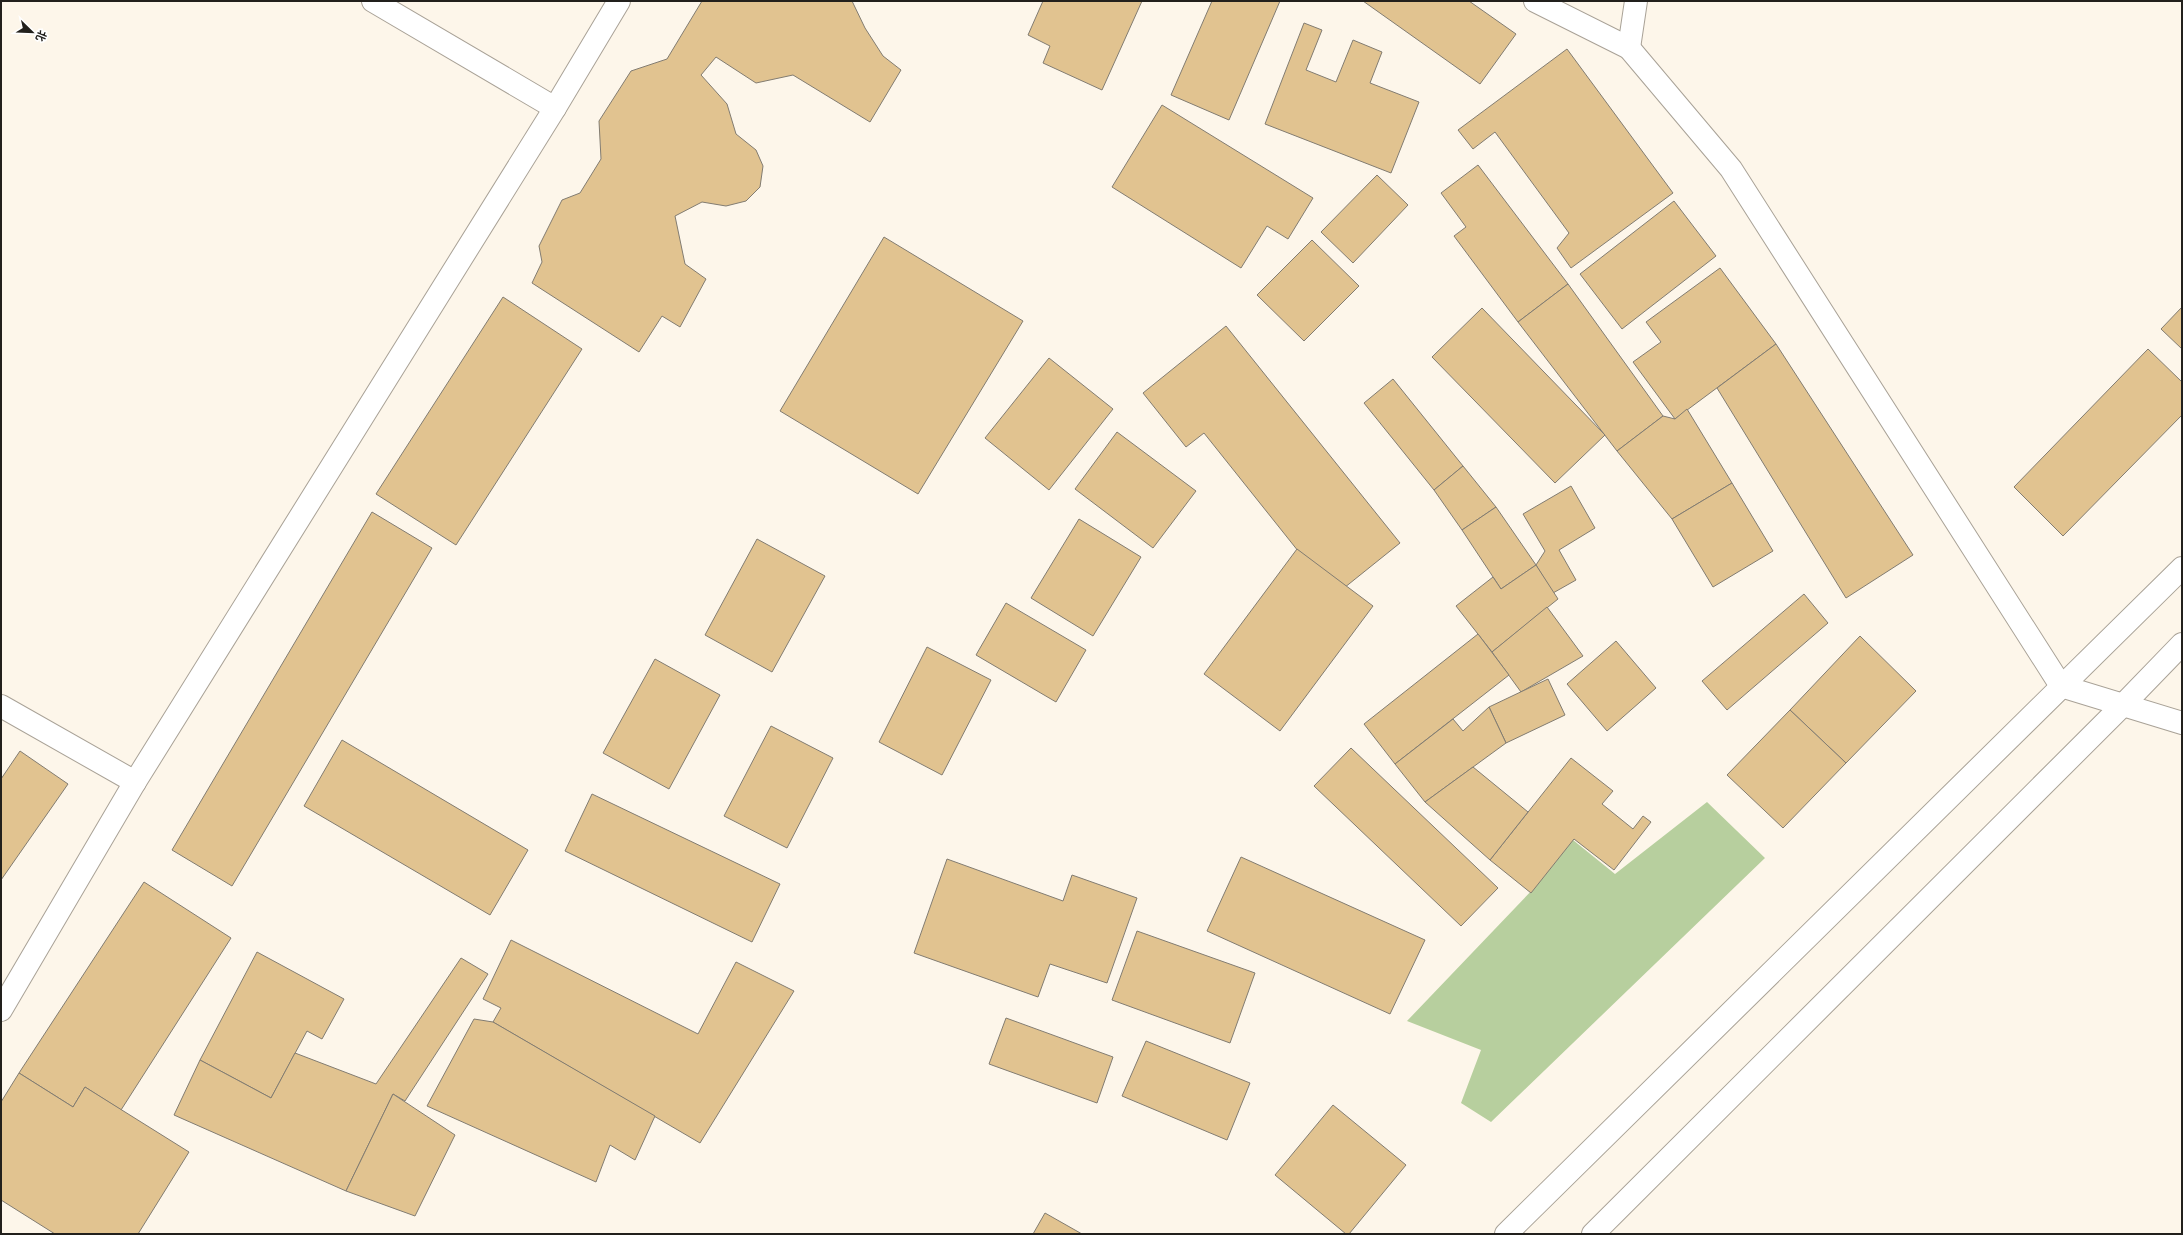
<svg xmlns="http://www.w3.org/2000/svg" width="2183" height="1235" font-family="Poppins,'Noto Sans SC',sans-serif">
	<rect width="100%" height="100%" fill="#fdf6ea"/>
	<path fill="#b7cf9e" d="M1707 802 1765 858 1491 1122 1461 1103 1481 1050 1407 1021 1534 888 1573 840 1615 874Z"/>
	<g fill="#e1c390" stroke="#827c71">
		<path d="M702 1H852L865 28 883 56 901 70 870 122 793 75 756 83 716 57 701 75 727 104 736 134 756 150 763 166 760 187 746 201 726 206 702 202 675 216 685 264 706 279 680 327 662 316 639 352 532 283 542 262 539 246 562 200 580 193 601 159 599 121 631 71 667 59Z"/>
		<path d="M1043 1H1142L1102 90 1043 63 1050 46 1028 35Z"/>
		<path d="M1212 1H1280L1229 120 1171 95Z"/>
		<path d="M1363 1H1469L1516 34 1480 84Z"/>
		<path d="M1304 23 1322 30 1306 70 1336 82 1353 40 1382 52 1370 83 1419 102 1391 173 1265 124Z"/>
		<path d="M1567 49 1673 193 1571 268 1557 248 1569 233 1495 132 1473 149 1458 130Z"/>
		<path d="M1162 105 1313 198 1288 239 1267 226 1241 268 1112 187Z"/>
		<path d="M1478 165 1568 284 1518 322 1454 236 1466 227 1441 193Z"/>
		<path d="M1377 175 1408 205 1353 263 1321 232Z"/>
		<path d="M1674 201 1716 256 1622 329 1580 274Z"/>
		<path d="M884 237 1023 321 918 494 780 411Z"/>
		<path d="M1312 240 1359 286 1304 341 1257 295Z"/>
		<path d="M1720 268 1776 344 1675 419 1633 362 1661 342 1646 322Z"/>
		<path d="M1568 284 1663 416 1617 451 1518 322Z"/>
		<path d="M503 297 582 349 456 545 376 494Z"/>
		<path d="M2182 307V349L2161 329Z"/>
		<path d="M1482 308 1605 435 1555 483 1432 357Z"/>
		<path d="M1226 326 1400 543 1334 596 1204 433 1186 447 1143 393Z"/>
		<path d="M1776 344 1913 555 1846 598 1717 388Z"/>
		<path d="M2148 349 2182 382V415L2063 536 2014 487Z"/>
		<path d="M1049 358 1113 409 1049 490 985 438Z"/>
		<path d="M1393 379 1463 466 1434 490 1364 403Z"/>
		<path d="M1687 409 1732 483 1672 519 1617 451 1663 416 1675 419Z"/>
		<path d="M1117 432 1196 491 1153 548 1075 489Z"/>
		<path d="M1463 466 1496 507 1462 530 1434 490Z"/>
		<path d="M1732 483 1773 551 1713 587 1672 519Z"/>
		<path d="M1571 486 1595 528 1559 550 1576 580 1553 593 1536 565 1545 551 1523 514Z"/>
		<path d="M1496 507 1536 565 1501 589 1462 530Z"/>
		<path d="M372 512 432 548 232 886 172 850Z"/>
		<path d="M1079 519 1141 557 1093 636 1031 598Z"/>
		<path d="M757 539 825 576 772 672 705 635Z"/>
		<path d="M1297 549 1373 606 1280 731 1204 674Z"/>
		<path d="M1536 565 1558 599 1492 652 1456 606 1493 577 1501 589Z"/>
		<path d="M1804 594 1828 623 1727 710 1702 681Z"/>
		<path d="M1006 603 1086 650 1056 702 976 655Z"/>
		<path d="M1547 607 1583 656 1521 692 1492 652Z"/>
		<path d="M1478 634 1509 675 1395 764 1364 724Z"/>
		<path d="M1860 636 1916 691 1846 763 1790 710Z"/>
		<path d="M1616 641 1656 688 1607 731 1567 684Z"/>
		<path d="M927 647 991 680 942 775 879 742Z"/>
		<path d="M655 659 720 695 669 789 603 753Z"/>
		<path d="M1548 679 1565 715 1506 743 1489 707Z"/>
		<path d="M1489 707 1506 743 1425 802 1395 764 1453 719 1463 731Z"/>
		<path d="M1790 710 1846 763 1783 828 1727 775Z"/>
		<path d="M771 726 833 758 787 848 724 816Z"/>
		<path d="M342 740 528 850 490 915 304 806Z"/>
		<path d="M1351 748 1498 888 1461 926 1314 786Z"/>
		<path d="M20 751 68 784 1 880V779Z"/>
		<path d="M1571 758 1613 791 1602 804 1633 829 1643 816 1651 822 1614 870 1574 839 1531 893 1490 860Z"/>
		<path d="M1473 767 1528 812 1490 860 1425 802Z"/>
		<path d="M592 794 780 884 752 942 565 851Z"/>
		<path d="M1241 857 1425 940 1390 1014 1207 931Z"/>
		<path d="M947 859 1063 901 1072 875 1137 898 1107 983 1050 964 1038 997 914 953Z"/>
		<path d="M144 882 231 938 121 1110 85 1087 73 1107 19 1073Z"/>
		<path d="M1137 931 1255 973 1230 1043 1112 1000Z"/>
		<path d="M511 940 698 1034 736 962 794 991 700 1143 493 1022 501 1008 483 999Z"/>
		<path d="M257 952 344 999 322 1039 307 1031 271 1098 200 1060Z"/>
		<path d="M461 958 488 974 405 1101 393 1094 346 1191 174 1115 200 1060 271 1098 295 1053 376 1084Z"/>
		<path d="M1006 1018 1113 1057 1097 1103 989 1064Z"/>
		<path d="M474 1019 493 1022 655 1116 635 1160 610 1145 596 1182 427 1106Z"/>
		<path d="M1146 1041 1250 1083 1227 1140 1122 1096Z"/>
		<path d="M19 1073 73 1107 85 1087 189 1152 138 1234H55L1 1200V1102Z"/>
		<path d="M393 1094 455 1135 415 1216 346 1191Z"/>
		<path d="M1333 1105 1406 1165 1349 1234H1346L1275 1175Z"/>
		<path d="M1045 1213 1082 1234H1033Z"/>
	</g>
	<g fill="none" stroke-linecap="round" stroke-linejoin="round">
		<defs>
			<g id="minor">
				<path d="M373 1 555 108"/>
				<path d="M1535 1 1629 48 1731 169 2061 686 2182 723"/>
				<path d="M1629 48 1636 1"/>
				<path d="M1 706 135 782"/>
				<path d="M1 1010 135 782 555 108 619 1"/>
			</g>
			<g id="major">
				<path d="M1506 1234 2182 568"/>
				<path d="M1593 1234 2123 705 2182 644"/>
			</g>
		</defs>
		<use href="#minor" stroke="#a9a297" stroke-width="24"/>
		<use href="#major" stroke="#a9a297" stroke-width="24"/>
		<use href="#minor" stroke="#fff" stroke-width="22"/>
		<use href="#major" stroke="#fff" stroke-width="22"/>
	</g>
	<rect width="2183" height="1235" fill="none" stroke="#22201c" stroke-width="4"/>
	<g transform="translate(32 32) rotate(113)" stroke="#ffffff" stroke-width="3" paint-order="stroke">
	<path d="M0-3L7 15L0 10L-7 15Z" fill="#22201c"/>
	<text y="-6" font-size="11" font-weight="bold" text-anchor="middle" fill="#22201c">北</text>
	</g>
</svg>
